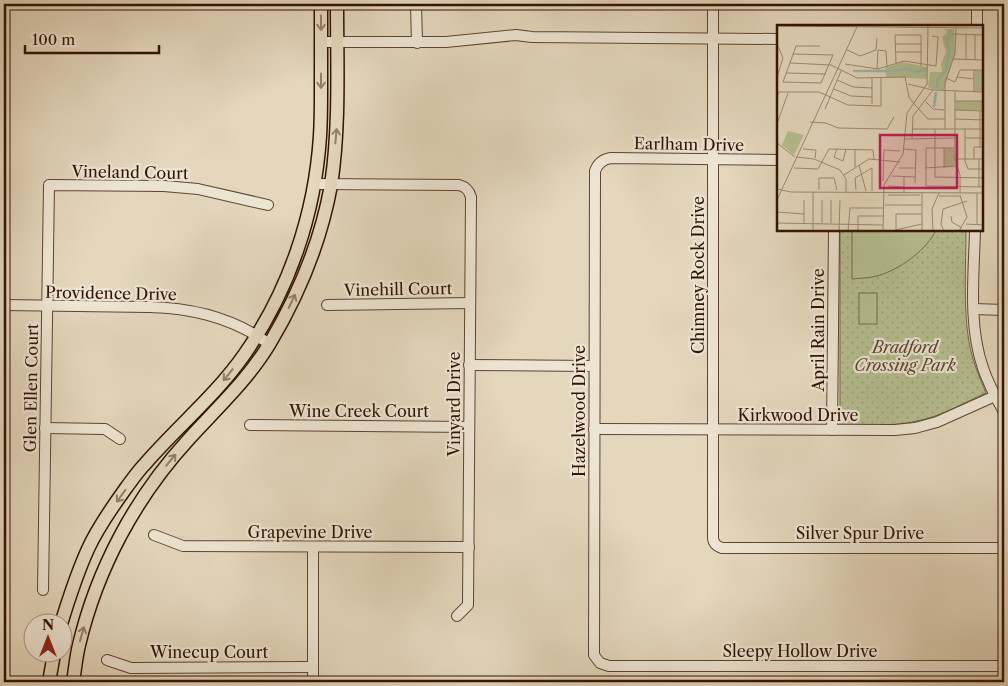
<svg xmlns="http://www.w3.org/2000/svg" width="1008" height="686" font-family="'Libre Caslon Text',serif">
	<defs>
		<pattern id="grass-dots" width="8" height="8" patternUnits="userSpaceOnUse" patternTransform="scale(1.25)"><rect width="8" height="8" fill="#b5be90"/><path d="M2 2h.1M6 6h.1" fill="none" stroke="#9ca27b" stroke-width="1.8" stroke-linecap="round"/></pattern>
	</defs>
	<rect width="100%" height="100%" fill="#e4d7bc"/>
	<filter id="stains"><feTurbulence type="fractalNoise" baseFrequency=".004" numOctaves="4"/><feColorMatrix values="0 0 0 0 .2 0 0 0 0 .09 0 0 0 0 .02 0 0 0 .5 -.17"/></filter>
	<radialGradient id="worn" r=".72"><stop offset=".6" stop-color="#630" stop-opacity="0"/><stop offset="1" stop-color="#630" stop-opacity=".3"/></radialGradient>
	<path fill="url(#grass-dots)" stroke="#74684a" d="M840 230H966C966 265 963 308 969 342 972 360 979 376 986 393 965 402 944 415 921 420 895 427 867 425 840 425Z"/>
	<g fill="#b5be90" stroke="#74684a">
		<path d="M852 230H936C927 249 903 267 883 274 874 278 862 278 852 279Z"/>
		<rect x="859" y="293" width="18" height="31"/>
	</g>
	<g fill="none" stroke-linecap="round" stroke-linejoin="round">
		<defs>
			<g id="minor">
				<path d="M416 4 417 43"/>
				<path d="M713 4V537C713 543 716 546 722 548H1004"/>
				<path d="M977 26V4"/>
				<path d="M321 42H446L516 35 532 37 778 39"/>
				<path d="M778 160 611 158C603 159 598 163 595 171L594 655 600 663 609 666H1004"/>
				<path d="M315 184 459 185C466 187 469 190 471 197L468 605 457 616"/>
				<path d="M975 230C974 274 968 325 983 368 988 383 996 398 1004 412"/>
				<path d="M4 305 149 307C193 308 234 318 269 344"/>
				<path d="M327 305 470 303"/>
				<path d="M974 309 1004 310"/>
				<path d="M469 365 594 366"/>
				<path d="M250 425 469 427"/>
				<path d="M45 428 105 429 120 439"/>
				<path d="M594 429 895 430 915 428 937 422 995 396"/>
				<path d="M832 430 834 230"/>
				<path d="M154 535 183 546 469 547"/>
				<path d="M43 590 49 185 164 186 198 189 268 205"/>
				<path d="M107 660 131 668 313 667"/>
				<path d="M313 682V547"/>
			</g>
			<g id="major">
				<path d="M61 624C69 598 77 573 88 549 97 529 113 506 126 488 132 480 138 471 145 464 177 427 216 395 244 355 289 291 315 214 320 136 321 121 321 106 321 91 321 62 321 33 321 4"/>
				<path d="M49 682 54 654"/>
				<path d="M73 682C75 670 76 657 79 645 97 569 135 498 188 440 216 409 248 380 270 343 299 294 321 241 331 185 340 127 337 62 337 4"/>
			</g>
		</defs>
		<use href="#minor" stroke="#5e4432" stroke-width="12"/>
		<use href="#major" stroke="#321304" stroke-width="15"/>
		<use href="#minor" stroke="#ede5d3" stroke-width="10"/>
		<use href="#major" stroke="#e4d7bc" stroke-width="12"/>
	</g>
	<defs><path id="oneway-shaft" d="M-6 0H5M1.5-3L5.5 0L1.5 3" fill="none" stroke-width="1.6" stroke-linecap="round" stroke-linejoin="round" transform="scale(1.25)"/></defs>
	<g stroke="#947f69">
		<use href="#oneway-shaft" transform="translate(321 23) rotate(90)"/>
		<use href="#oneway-shaft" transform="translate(321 81) rotate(90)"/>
		<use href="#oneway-shaft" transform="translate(336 136) rotate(-85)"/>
		<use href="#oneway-shaft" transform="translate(292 301) rotate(-65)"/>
		<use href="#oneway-shaft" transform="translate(228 375) rotate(129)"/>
		<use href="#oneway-shaft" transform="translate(171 460) rotate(-50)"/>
		<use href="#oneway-shaft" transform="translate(121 496) rotate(126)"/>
		<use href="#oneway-shaft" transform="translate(82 634) rotate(-74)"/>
	</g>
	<g text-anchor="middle" stroke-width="4.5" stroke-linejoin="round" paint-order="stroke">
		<g font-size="16" fill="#321304" stroke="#ede5d3">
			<text transform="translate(689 144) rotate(1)" y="6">Earlham Drive</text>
			<text transform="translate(130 172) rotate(1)" y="6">Vineland Court</text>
			<text transform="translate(698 275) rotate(-90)" y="6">Chimney Rock Drive</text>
			<text transform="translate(398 289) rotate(-1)" y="6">Vinehill Court</text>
			<text transform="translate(111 293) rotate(1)" y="6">Providence Drive</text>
			<text transform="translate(818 330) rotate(-90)" y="6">April Rain Drive</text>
			<text transform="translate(31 388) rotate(-89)" y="6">Glen Ellen Court</text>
			<text transform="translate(454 404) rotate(-90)" y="6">Vinyard Drive</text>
			<text x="359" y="417">Wine Creek Court</text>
			<text transform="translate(579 411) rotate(-90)" y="6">Hazelwood Drive</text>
			<text x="798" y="421">Kirkwood Drive</text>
			<text x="310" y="538">Grapevine Drive</text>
			<text x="860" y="539">Silver Spur Drive</text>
			<text x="800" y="657">Sleepy Hollow Drive</text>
			<text x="209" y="658">Winecup Court</text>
		</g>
		<g font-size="16" font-style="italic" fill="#59462e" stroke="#ede5d3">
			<text x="905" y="353">Bradford<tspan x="905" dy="18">Crossing Park</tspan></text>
		</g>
	</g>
	<g transform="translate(777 25)">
		<rect width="206" height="206" fill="#e4d7bc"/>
		<path d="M167 4H177L178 28 167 65 156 64 151 62 153 47H165L164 39 169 27 165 12 170 7ZM125 37 150 42V54L109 52 108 43ZM198 45H206V67L198 66ZM179 76H206V85H179ZM11 106 27 110 17 130 5 120ZM167 123 177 124 179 141 167 143Z" fill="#b5be90"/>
		<path fill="none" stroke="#96baac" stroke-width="2.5" d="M76 46H115M116 46 130 44 139 47 149 44M160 63 161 54 169 46 172 25 169 14 173 11V5M157 82 159 67"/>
		<path fill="none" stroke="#9d8972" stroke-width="1" d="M0 1 207 3M176 9 207 10M0 19 6 33 0 52M118 19H145M70 25 83 31 99 25 100 13M118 27H145M16 29 56 30 44 58 6 57 18 24 19 21H43M176 34 207 35M189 35V9M198 35V10M13 38 54 40 80 53 128 52 132 72 138 80 151 94H168M119 38 118 10H144V41M68 39 101 44 127 36 159 41 161 12 155 11M100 44 101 25 109 26 110 42M9 48 49 49M180 52 197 54M169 53 178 57 183 45H207M60 55 76 62 95 63M131 59 156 65 207 67M57 64 74 71 95 72M178 67V134L183 150V168M197 67V45M0 72 2 67H42L71 80 104 81V53M178 76H207M149 77 156 84 168 85M95 79V53M48 84 64 46M178 85 207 86M178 94 207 95M33 97 49 98 61 103 110 104 117 92M0 99 11 68M135 104H207M158 104V152L207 153M168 104V57L178 29 179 3M188 104V136L191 144H207M188 113H207M127 114 178 113M135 114 136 91 156 65M0 118 18 132M203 122V86M178 123H149V161L207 162M26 124 39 125 38 133M60 124 57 132 66 136 69 124M127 124 139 125 138 158M19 132 37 134 63 145 69 154V167M178 134H207M197 134V122H207M82 140 89 166M78 142V124M17 143 41 144 52 124 96 125 97 134M122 143H139M148 143 179 141M167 143V123M67 150 92 134 123 137M115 151 139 152M106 156 107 125 123 126M111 161 127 162M202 162V134M0 164 14 167 207 168M42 165V153H57L60 165M79 165 78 153 95 143V166M127 168V152M111 170H143M162 171H183M0 175 80 2M108 180H145M0 187 27 189M174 191 175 197 185 203M0 198 106 200M27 198V175M45 198V175M54 198V175M189 199 207 200M200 200V168M119 204V189H145M36 206V167M62 206 63 175M71 206 73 183H106M81 206V191H107M106 206 107 160 126 129 130 88 150 59 151 1M114 206 145 199M145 206V168M156 206 155 184 162 168M167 206 164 199 166 184 190 176M182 206 190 192 183 170"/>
		<path fill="#c2185b" fill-opacity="0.15" stroke="#c2185b" stroke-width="2.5" d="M103 110H180V163H103Z"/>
		<rect width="206" height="206" fill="none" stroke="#321304" stroke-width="2.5"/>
	</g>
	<rect width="1008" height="686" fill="none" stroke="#e4d7bc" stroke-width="20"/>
	<rect x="5" y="5" width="998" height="676" fill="none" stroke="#321304" stroke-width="2.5"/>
	<rect x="10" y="10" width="988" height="666" fill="none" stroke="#321304"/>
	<g transform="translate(48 638)"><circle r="24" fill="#ede5d3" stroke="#a29180"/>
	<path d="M0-4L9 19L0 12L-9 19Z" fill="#8f2418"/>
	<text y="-8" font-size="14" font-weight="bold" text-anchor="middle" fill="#321304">N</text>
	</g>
	<path d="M25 45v8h134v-8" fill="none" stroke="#321304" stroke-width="2.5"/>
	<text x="32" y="45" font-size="15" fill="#321304" stroke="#ede5d3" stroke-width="4" paint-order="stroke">100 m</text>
	<rect width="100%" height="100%" filter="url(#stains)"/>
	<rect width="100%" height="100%" fill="url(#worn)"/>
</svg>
